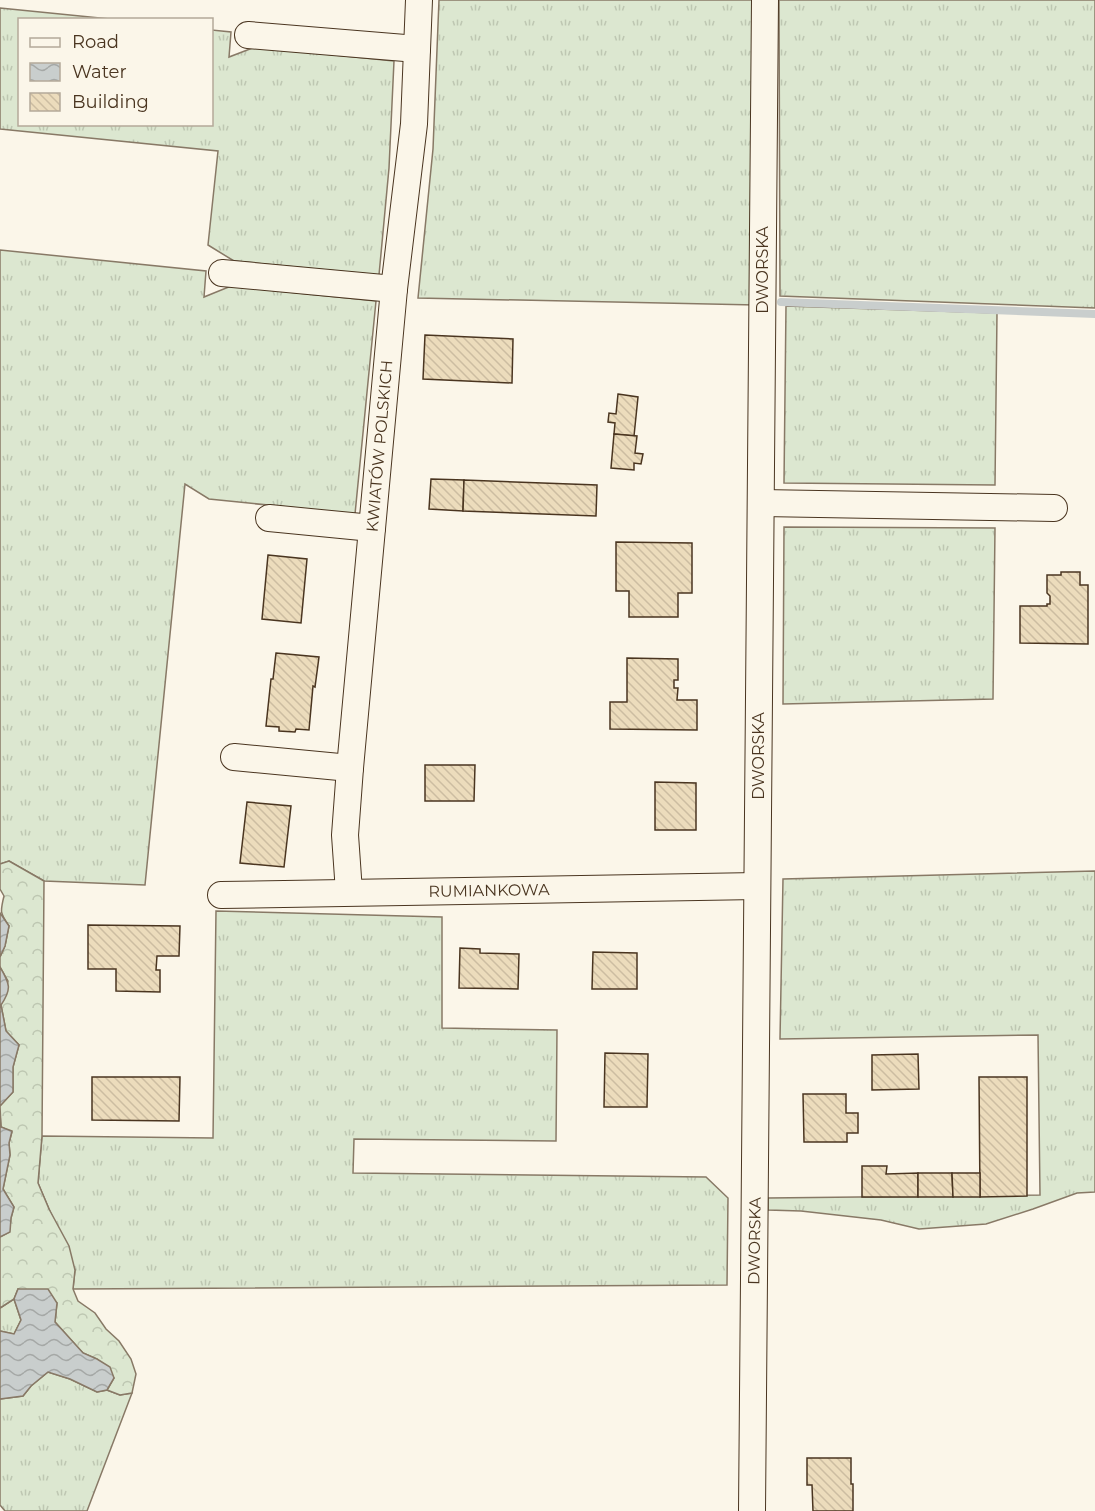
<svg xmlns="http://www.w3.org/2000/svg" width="1095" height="1511" font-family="Montserrat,sans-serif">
	<defs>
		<pattern id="grass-tufts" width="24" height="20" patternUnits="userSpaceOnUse" patternTransform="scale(1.5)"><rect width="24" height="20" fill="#dce7d0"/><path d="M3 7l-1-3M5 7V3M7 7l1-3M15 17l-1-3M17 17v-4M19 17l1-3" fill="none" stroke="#bec7b2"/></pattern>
		<pattern id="forest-crowns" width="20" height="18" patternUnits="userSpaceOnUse" patternTransform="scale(1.5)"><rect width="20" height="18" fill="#dce7d0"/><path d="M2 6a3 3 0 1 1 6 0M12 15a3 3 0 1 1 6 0" fill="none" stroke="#bec7b2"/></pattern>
		<pattern id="water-waves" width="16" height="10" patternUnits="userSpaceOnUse" patternTransform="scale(1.5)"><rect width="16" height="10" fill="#c9cecd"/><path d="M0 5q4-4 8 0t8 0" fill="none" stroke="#a5a8a6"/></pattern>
		<pattern id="building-back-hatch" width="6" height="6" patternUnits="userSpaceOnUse" patternTransform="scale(1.5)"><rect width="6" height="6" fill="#ecdcbc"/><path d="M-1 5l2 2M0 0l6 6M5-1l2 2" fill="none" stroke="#ccbda1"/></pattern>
	</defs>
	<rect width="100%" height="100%" fill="#fbf6e9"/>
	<g fill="url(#grass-tufts)" stroke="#887966" stroke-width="1.5">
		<path d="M439 0H756V305L418 298 433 149Z"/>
		<path d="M779 0H1095V308L780 296Z"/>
		<path d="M0 8 110 19 20 20V124H212V30L231 32 229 57 255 47 394 61 389 168 379 275 234 261 208 245 218 151 0 129Z"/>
		<path d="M0 250 206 271 204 297 231 286 376 301 355 514 209 499 185 484 145 885 44 881 9 861 0 864Z"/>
		<path d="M786 306 997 313 995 485 784 483Z"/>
		<path d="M784 527 995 528 993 699 783 704Z"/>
		<path d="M1095 871V1192L1077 1193 1033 1209 986 1224 919 1229 881 1220 801 1211 768 1210V1198L1040 1195 1038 1035 780 1039 783 879Z"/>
		<path d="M216 911 442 917V1028L557 1030 556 1141 354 1139 353 1173 706 1177 728 1198 727 1285 73 1289 75 1270 38 1183 42 1136 213 1138Z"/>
		<path d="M14 1299 21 1320 14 1334 0 1331V1308Z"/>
		<path d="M48 1372 70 1379 97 1392 107 1390 120 1395 132 1393 87 1511H5L0 1505V1399L23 1396 31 1386Z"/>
	</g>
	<path fill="url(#forest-crowns)" stroke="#887966" stroke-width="1.5" d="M9 861 44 881 42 1136 38 1183 49 1209 69 1246 75 1270 73 1289 78 1301 95 1313 106 1329 119 1341 131 1359 136 1374 132 1393 120 1395 107 1390 114 1378 97 1359 83 1353 55 1322 57 1303 18 1289 14 1299 0 1308V1237L9 1232 11 1218 14 1207 3 1189 10 1155 9 1143 12 1132 1 1127 0 1106 13 1092V1067L19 1045 6 1031 1 1005 8 981 0 967V957L5 946 9 926C0 913 0 912 4 896L0 889V864Z"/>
	<g fill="url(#water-waves)" stroke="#887966" stroke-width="1.5">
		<path d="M0 913 9 926 5 946 0 957Z"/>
		<path d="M0 967C10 984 12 989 1 1005L6 1031 19 1045 13 1067V1092L0 1106Z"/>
		<path d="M0 1114 1 1127 12 1131 9 1143 10 1155 3 1189 14 1207 11 1218 10 1232 0 1237Z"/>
		<path d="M18 1289H48L57 1303 55 1322 83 1353 97 1359 110 1367 114 1378 107 1390 97 1392 70 1379 48 1372 31 1386 23 1396 0 1399V1331L14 1334 21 1320 14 1299Z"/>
	</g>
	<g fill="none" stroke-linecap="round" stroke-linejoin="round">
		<path stroke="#c9cecd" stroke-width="8" d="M781 302 1095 314"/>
	</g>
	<g fill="url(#building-back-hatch)" stroke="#4a3520" stroke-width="1.5">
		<path d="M425 335 513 339 512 383 423 379Z"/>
		<path d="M618 394 638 397 634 436 614 434 615 423 608 422 609 413 616 414Z"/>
		<path d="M614 434 637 436 635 453 643 454 641 464 634 463V470L611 468Z"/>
		<path d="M431 479 464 480 463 511 429 509Z"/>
		<path d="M464 480 597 485 596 516 463 511Z"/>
		<path d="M616 542 692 543V593H678V617H629V591H616Z"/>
		<path d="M268 555 307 559 301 623 262 619Z"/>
		<path d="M1061 572H1080V585H1088V644L1020 643V606H1047V604H1050V596L1047 593V575H1061Z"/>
		<path d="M276 653 319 657 315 687 313 686 309 730 296 729 295 732 279 731V727L266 726 271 679H273Z"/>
		<path d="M627 658 678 659V680H674V688H678L677 700H697V730L610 729V702H627Z"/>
		<path d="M425 765H475L474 801H425Z"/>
		<path d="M655 782 696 783V830H655Z"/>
		<path d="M247 802 291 806 284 867 240 863Z"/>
		<path d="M88 925 180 926 179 956H157L156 970H160V992L116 991V969H88Z"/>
		<path d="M460 948 480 949V953L519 954 518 989 459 988Z"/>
		<path d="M593 952 637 953V989H592Z"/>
		<path d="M605 1053 648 1054 647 1107H604Z"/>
		<path d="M918 1054 919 1089 872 1090V1055Z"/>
		<path d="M92 1077H180L179 1121 92 1120Z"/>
		<path d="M979 1077H1027V1196L980 1197Z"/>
		<path d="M803 1094H846V1113H858V1133H847V1142H804Z"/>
		<path d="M862 1166H887L886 1174 918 1173V1197H862Z"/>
		<path d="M918 1173H952L953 1197H918Z"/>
		<path d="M952 1173H980V1197H953Z"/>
		<path d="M807 1458H851V1484H853V1511H813L812 1485H807Z"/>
	</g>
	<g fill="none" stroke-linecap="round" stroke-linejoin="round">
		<defs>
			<g id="street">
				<path d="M248 35 417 49"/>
				<path d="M222 273 394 289"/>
				<path d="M761 503 1054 508"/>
				<path d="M269 518 372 528"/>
				<path d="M234 757 350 768"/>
				<path d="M349 892 345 835 350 768 394 289 414 124 419 0"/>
				<path d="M221 895 757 886"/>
				<path d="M752 1511 765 0"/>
			</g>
		</defs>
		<use href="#street" stroke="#4a3520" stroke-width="28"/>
		<use href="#street" stroke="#fbf6e9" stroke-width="26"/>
	</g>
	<g text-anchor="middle" stroke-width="4.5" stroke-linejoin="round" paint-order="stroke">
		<g font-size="16" fill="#4a3520" stroke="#fbf6e9">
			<text transform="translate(762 270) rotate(-90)" y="6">DWORSKA</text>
			<text transform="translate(379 446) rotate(-85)" y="6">KWIATÓW POLSKICH</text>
			<text transform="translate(758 756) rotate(-90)" y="6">DWORSKA</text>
			<text transform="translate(489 890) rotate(-1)" y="6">RUMIANKOWA</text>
			<text transform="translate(754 1241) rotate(-89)" y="6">DWORSKA</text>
		</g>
	</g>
	<rect x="18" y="18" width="195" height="108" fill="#fbf6e9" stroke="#b4a999" stroke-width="1.5"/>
	<rect x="30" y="38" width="30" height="9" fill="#fbf6e9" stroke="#b4a999" stroke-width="1.5"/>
	<text x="72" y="48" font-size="18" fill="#4a3520">Road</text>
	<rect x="30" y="63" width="30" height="18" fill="url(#water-waves)" stroke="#b4a999" stroke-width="1.5"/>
	<text x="72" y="78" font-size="18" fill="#4a3520">Water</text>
	<rect x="30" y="93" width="30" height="18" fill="url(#building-back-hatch)" stroke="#b4a999" stroke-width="1.5"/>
	<text x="72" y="108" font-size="18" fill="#4a3520">Building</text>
</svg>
